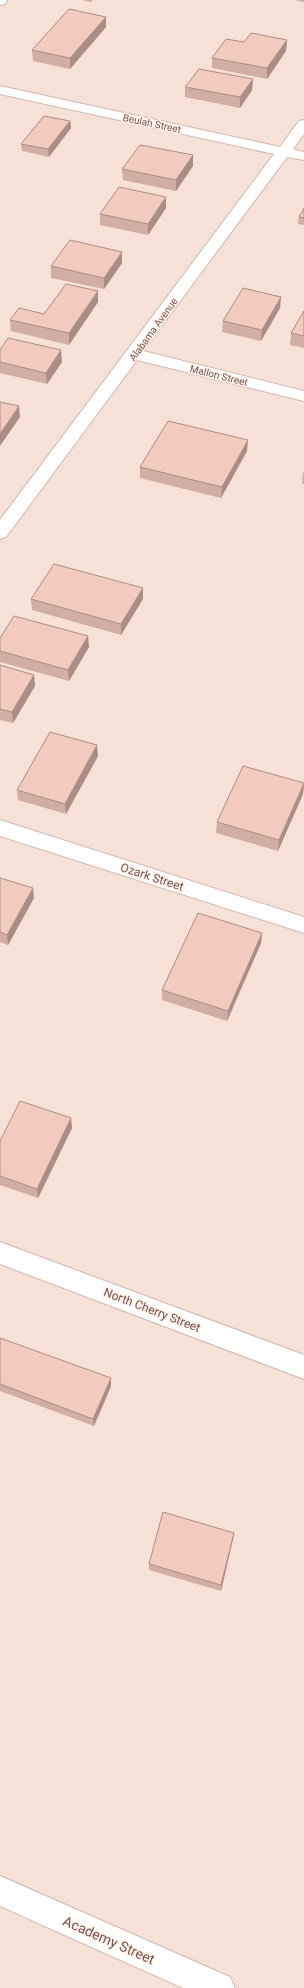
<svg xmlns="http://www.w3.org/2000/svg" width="304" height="1988" font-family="Roboto,sans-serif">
	<rect width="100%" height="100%" fill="#fdf0e7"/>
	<rect fill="#f5e1d5" x="0" y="0" width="304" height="1988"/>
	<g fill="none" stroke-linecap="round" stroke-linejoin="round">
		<defs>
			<g id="street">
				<path d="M0 0H7L5 4 0 5Z"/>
				<path d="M0 86 280 147 299 121 304 120V134L293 149 304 152V160L287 157 143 351 304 391V401L137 360 6 537 0 539V520L274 154 0 94Z"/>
				<path d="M0 820 304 917V933L0 836Z"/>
				<path d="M0 1242 304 1355V1379L0 1264Z"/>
				<path d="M0 1876 230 1977 235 1988H183L0 1906Z"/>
			</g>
		</defs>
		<use href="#street" stroke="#d1b8af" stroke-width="2"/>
		<use href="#street" fill="#fff" fill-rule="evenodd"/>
	</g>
	<g fill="#d1aea3">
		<path d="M82 0H93L91 2Z"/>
		<path d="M294 0H304V2Z"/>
		<path d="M106 17V27L70 69 33 61 32 50Z"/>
		<path d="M287 40 286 51 267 79 212 68V58L244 42Z"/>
		<path d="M253 79 252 90 240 108 185 97V87Z"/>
		<path d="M70 121 71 128 49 157 22 151 21 144Z"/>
		<path d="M193 155V166L176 191 123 180 122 169Z"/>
		<path d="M166 197V208L148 235 100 225V214Z"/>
		<path d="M304 208V225L298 224 299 217Z"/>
		<path d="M122 252V263L104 289 51 278V266Z"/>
		<path d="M98 291V302L69 345 11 331 10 320 44 314Z"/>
		<path d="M280 308 261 341 222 332 223 321Z"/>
		<path d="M304 311V348L290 345 291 333Z"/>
		<path d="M0 350 62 362 47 384 0 373Z"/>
		<path d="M247 451 221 498 140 478V467Z"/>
		<path d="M304 471V484H302L303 473Z"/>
		<path d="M143 588V599L121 635 32 610 31 599Z"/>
		<path d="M88 636 89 647 69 681 0 662V638Z"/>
		<path d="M0 665 34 675 35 686 13 723 0 720Z"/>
		<path d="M98 756 66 814 18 800 17 790Z"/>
		<path d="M304 783 303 794 278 851 216 833 217 822Z"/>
		<path d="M0 878 34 898 8 945 0 942Z"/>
		<path d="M262 933 261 943 227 1021 162 1000V990Z"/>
		<path d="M71 1118 72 1128 38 1198 0 1185V1141Z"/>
		<path d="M0 1338 111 1386 94 1426 0 1391Z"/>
		<path d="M234 1533 233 1539 221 1591 149 1570V1564Z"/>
	</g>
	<g fill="#aa8d85">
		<path d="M106 17V27L70 69V58Z"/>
		<path d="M287 40 286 51 267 79V68Z"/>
		<path d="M253 79 252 90 240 108V97Z"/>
		<path d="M70 121 71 128 49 157 48 149Z"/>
		<path d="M193 155V166L176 191V180Z"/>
		<path d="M166 197V208L148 235V224Z"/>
		<path d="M122 252V263L104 289V278Z"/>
		<path d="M98 291V302L69 345V333Z"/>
		<path d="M281 297 280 308 261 341 262 330Z"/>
		<path d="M61 350 62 362 47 384 46 373Z"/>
		<path d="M19 406 20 417 0 446V434Z"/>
		<path d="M248 440 247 451 221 498 222 487Z"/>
		<path d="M143 588V599L121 635V624Z"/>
		<path d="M88 636 89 647 69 681 68 670Z"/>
		<path d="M34 675 35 686 13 723 12 712Z"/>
		<path d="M97 745 98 756 66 814 65 804Z"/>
		<path d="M304 783 303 794 278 851 279 840Z"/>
		<path d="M33 888 34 898 8 945 7 935Z"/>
		<path d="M262 933 261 943 227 1021 228 1011Z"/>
		<path d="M71 1118 72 1128 38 1198 37 1189Z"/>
		<path d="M111 1378V1386L94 1426 93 1419Z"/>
		<path d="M234 1533 233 1539 221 1591V1585Z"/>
	</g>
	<g fill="#f3cabe" stroke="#aa8d85">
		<path d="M69 9 106 17 70 58 32 50Z"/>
		<path d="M251 33 287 40 267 68 212 58 226 39 244 42Z"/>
		<path d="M199 69 253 79 240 97 185 87Z"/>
		<path d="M44 116 70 121 48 149 21 144Z"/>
		<path d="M140 145 193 155 176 180 122 169Z"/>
		<path d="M119 187 166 197 148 224 100 214Z"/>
		<path d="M304 208V218L299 217Z"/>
		<path d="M70 240 122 252 104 278 51 266Z"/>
		<path d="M66 284 98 291 69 333 10 320 19 308 44 314Z"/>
		<path d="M243 288 281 297 262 330 223 321Z"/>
		<path d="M304 311V336L291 333Z"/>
		<path d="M8 338 61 350 46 373 0 362V350Z"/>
		<path d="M0 402 19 406 0 434Z"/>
		<path d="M168 421 248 440 222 487 140 467Z"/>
		<path d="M54 564 143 588 121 624 31 599Z"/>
		<path d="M14 616 88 636 68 670 0 651V638Z"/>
		<path d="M0 665 34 675 12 712 0 709Z"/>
		<path d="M50 732 97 745 65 804 17 790Z"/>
		<path d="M243 766 304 783 279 840 217 822Z"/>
		<path d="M0 878 33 888 7 935 0 932Z"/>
		<path d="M198 913 262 933 228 1011 162 990Z"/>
		<path d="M20 1101 71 1118 37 1189 0 1176V1141Z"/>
		<path d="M0 1338 111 1378 93 1419 0 1384Z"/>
		<path d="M163 1512 234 1533 221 1585 149 1564Z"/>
	</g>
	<g text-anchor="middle" stroke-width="3" stroke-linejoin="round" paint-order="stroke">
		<g font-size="10" fill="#77524a" stroke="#fff5ee">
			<text transform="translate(152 123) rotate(12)" y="4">Beulah Street</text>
			<text transform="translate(153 329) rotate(-54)" y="4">Alabama Avenue</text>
			<text transform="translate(219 375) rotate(14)" y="4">Mallon Street</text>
		</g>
		<g font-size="12" fill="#77524a" stroke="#fff5ee">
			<text transform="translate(152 877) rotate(18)" y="4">Ozark Street</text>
			<text transform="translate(152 1310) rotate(21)" y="4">North Cherry Street</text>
		</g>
		<g font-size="14" fill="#77524a" stroke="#fff5ee">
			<text transform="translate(109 1940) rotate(24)" y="5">Academy Street</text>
		</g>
	</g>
</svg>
